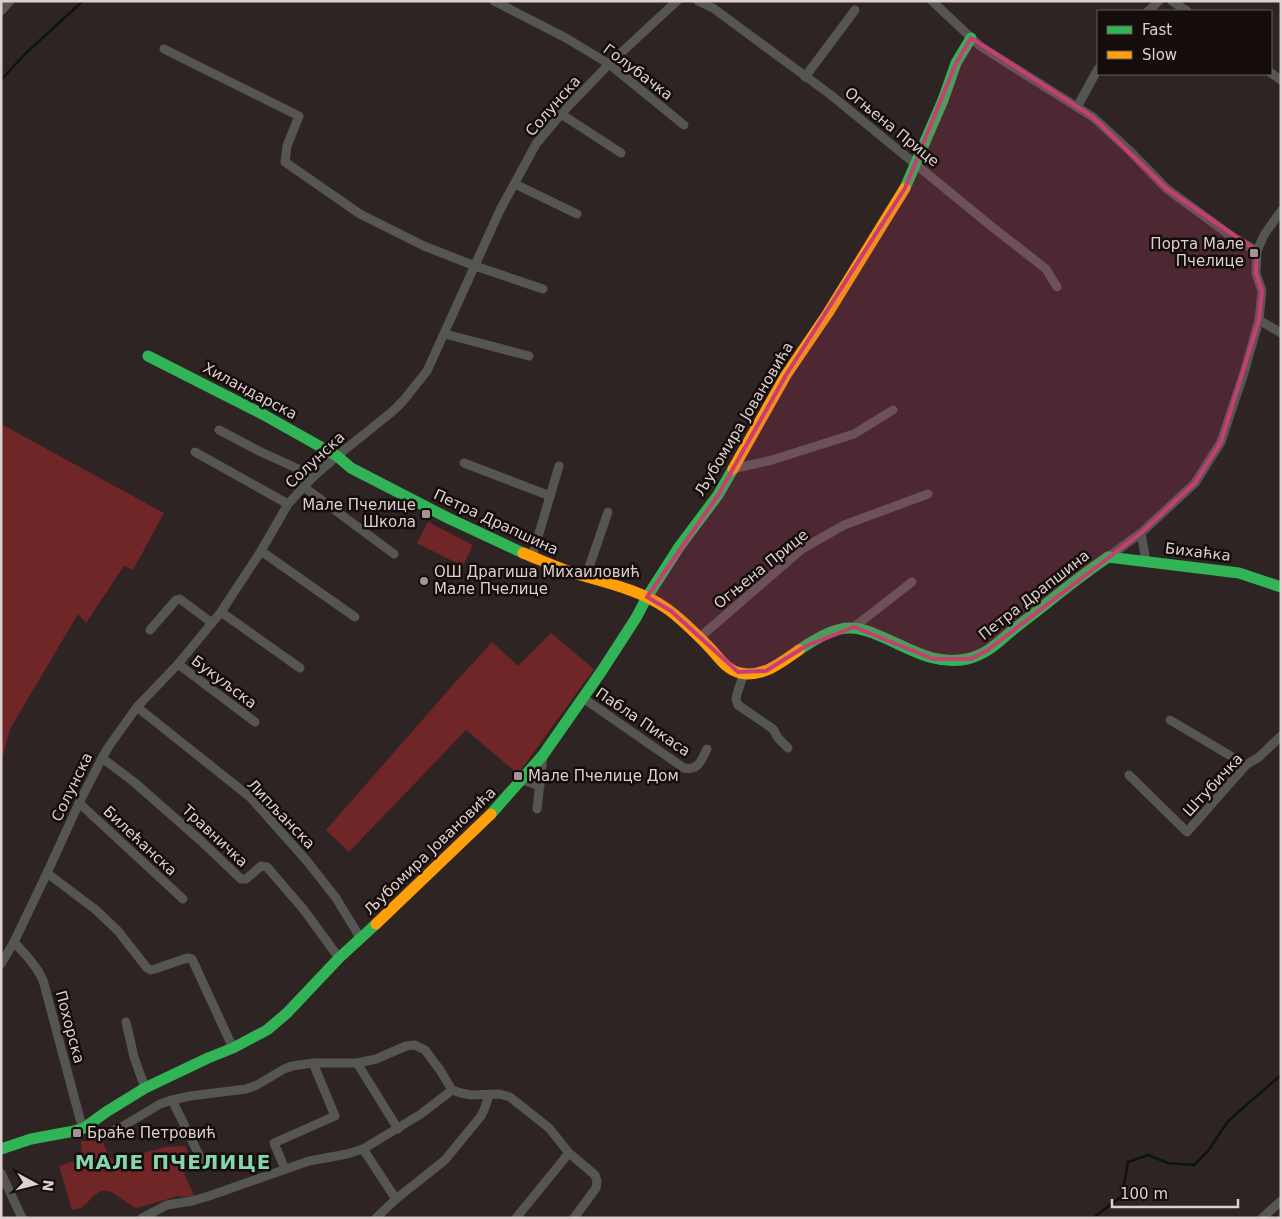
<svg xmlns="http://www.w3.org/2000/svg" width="1282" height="1219" font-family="'DejaVu Sans',sans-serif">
	<rect width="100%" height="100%" fill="#2f2424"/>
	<g fill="#702527">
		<path d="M1 424 164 513 133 570 124 566 86 623 78 614 10 729 1 763Z"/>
		<path d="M428 522 473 545 463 566 417 543Z"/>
		<path d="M551 633 594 669 518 774 466 730 349 852 326 830 452 686 492 642 518 666Z"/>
		<path d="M93 1139H102C108 1158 114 1169 134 1154H140L166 1147 185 1146 191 1157 183 1161 185 1175 194 1196 184 1197 179 1196 136 1208C128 1204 114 1192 108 1191 94 1189 90 1203 81 1208 78 1209 75 1209 72 1210L59 1166 82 1158 81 1141H88Z"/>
	</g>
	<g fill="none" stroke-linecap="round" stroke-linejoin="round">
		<g stroke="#0b150f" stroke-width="2.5">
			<path d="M1 80 27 52 83 1"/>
			<path d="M1093 1218 1122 1196 1128 1162 1148 1155 1168 1163 1194 1165 1208 1151 1228 1121 1281 1075"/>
		</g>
		<g stroke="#555554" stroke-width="9">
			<path d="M494 1 566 38 609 64 684 125"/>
			<path d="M698 1 713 8 831 95 991 226 1046 269 1057 287"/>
			<path d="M932 1 980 46 1093 117 1129 150 1167 189 1234 238 1257 251"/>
			<path d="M1172 1 1187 11"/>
			<path d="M1 11 10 1"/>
			<path d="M1148 11 1159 1"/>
			<path d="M164 49 299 116 287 146 285 162 360 214 424 246 475 266 543 289"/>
			<path d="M1271 73 1281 80"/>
			<path d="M805 77 855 10"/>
			<path d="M1077 107 1098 69"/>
			<path d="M561 114 621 153"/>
			<path d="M515 184 577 214"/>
			<path d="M1259 320 1281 333"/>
			<path d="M445 334 529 356"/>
			<path d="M219 430 261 452 314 476"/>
			<path d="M195 452 288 504"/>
			<path d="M464 463 550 496"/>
			<path d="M732 469 772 460 854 434 893 410"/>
			<path d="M304 487 394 554"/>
			<path d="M1141 533 1146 561"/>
			<path d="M261 551 355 617"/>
			<path d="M532 557 559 466"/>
			<path d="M1108 557 1141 533 1195 483 1221 442 1244 373 1259 320 1262 291 1256 273 1257 251 1264 235 1281 211"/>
			<path d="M586 576 608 512"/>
			<path d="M221 612 300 668"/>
			<path d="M854 627 912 582"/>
			<path d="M150 630 176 600 180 599 212 623"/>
			<path d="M699 638 802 549 844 525 928 494"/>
			<path d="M178 664 255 722"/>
			<path d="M744 673 737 694 736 699 738 705 773 729 778 738 788 748"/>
			<path d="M583 698 684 768C699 771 701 760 707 749"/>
			<path d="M137 707 250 797 307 861 336 898 361 939"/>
			<path d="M1170 720 1246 765"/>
			<path d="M102 758 134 782 201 841 241 879H246L261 866 267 867 304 910 339 958"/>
			<path d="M1129 775 1187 832 1246 765 1259 757 1281 736"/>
			<path d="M519 782 526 781 540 786"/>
			<path d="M79 803 183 899"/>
			<path d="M537 809 543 756"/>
			<path d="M47 873 96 910 118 931 147 968 151 970 155 969 184 959 189 958 192 959 233 1048"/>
			<path d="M14 942C25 954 36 965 43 980L80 1119 84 1128 97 1133H107L120 1128 160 1104 172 1100 190 1096 246 1089 257 1085 284 1069 292 1066 313 1063H357L376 1059 406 1046 415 1045 425 1050 440 1070 452 1090 461 1093 471 1095 499 1094 510 1097 549 1128 569 1153 595 1175 597 1181 596 1188 574 1218"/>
			<path d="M1 964 14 942 47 873 79 803 102 758 109 746 137 707 178 664 221 612 261 551 288 504 314 476 337 456 393 411 403 401 427 371 500 210 536 144 561 114 609 64 677 1"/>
			<path d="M126 1022 134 1057 145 1088"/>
			<path d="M357 1063 398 1129"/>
			<path d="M172 1100 204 1165"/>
			<path d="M363 1149 396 1199"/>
			<path d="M285 1169 274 1143 335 1116 313 1063"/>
			<path d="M1 1173 22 1218"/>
			<path d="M142 1218 167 1205 192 1201 209 1196 309 1161 347 1154 363 1149 421 1114 452 1090"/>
			<path d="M376 1218 396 1199 445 1160 481 1116 484 1110 489 1095"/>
			<path d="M516 1218 569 1153"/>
			<path d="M1262 1218 1281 1201"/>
		</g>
		<g stroke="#30b455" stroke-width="11">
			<path d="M905 188 943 100 956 63 971 38"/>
			<path d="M148 356 264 415 337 456 351 468 448 518 523 553"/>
			<path d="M799 650C812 641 835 627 851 628 861 628 871 632 880 636 909 648 934 666 967 659 986 655 1000 641 1014 629 1023 622 1032 615 1041 608 1063 590 1085 573 1108 557L1239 573 1281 587"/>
			<path d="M491 814 543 755 601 672 636 618 647 597 679 547 718 495 733 469"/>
			<path d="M1 1149 31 1139 74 1131 84 1128 106 1112 145 1088 208 1058 233 1048 267 1030 287 1013 339 958 376 924"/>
		</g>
		<g stroke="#ff9f0a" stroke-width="11">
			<path d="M733 469 786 375 828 313 905 188"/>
			<path d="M523 553C541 560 558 568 577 574 607 583 640 590 666 608 682 619 695 633 709 647 718 656 726 670 740 673 763 678 782 662 799 650"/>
			<path d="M376 924 491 814"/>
		</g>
	</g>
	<path fill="#c83d72" fill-opacity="0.2" stroke="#c83d72" stroke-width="4" stroke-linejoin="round" d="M971 38 1093 117 1167 189 1257 251 1256 273 1262 291 1259 320 1221 442 1195 483 1141 533 988 650 971 659H933L854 627 806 646 766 671 738 672 671 611 647 597 718 495 786 375 905 188 956 63Z"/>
	<g fill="#a19493" stroke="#150d0c" stroke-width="2">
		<rect x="1249" y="248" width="10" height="10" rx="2.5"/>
		<rect x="421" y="509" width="10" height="10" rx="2.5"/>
		<circle cx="424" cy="581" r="5"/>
		<rect x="513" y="771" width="10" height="10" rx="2.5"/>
		<rect x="72" y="1128" width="10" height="10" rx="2.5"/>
	</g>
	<g text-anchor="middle" stroke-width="5" stroke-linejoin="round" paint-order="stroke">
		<g font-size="15" fill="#ded0cf" stroke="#150d0c">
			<text transform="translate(638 72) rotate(37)" y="5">Голубачка</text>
			<text transform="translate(553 106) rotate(-49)" y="5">Солунска</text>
			<text transform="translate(892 127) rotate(39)" y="5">Огњена Прице</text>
			<text transform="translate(250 391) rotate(28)" y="5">Хиландарска</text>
			<text transform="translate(744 419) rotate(-59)" y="5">Љубомира Јовановића</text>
			<text transform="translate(315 460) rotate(-43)" y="5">Солунска</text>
			<text transform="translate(496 522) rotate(25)" y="5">Петра Драпшина</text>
			<text transform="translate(1198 552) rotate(7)" y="5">Бихаћка</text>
			<text transform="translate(761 569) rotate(-39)" y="5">Огњена Прице</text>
			<text transform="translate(1034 595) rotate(-38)" y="5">Петра Драпшина</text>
			<text transform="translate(224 682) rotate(37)" y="5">Букуљска</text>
			<text transform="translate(643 722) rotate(34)" y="5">Пабла Пикаса</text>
			<text transform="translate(1213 785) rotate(-47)" y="5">Штубичка</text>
			<text transform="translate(72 787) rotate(-64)" y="5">Солунска</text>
			<text transform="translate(281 814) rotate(46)" y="5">Липљанска</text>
			<text transform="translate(215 836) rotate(43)" y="5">Травничка</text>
			<text transform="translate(140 841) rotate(43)" y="5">Билећанска</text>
			<text transform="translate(430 851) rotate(-44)" y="5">Љубомира Јовановића</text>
			<text transform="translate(70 1027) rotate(75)" y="5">Похорска</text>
		</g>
		<g font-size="15" fill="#ded0cf" stroke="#150d0c" text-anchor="start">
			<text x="1244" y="249" text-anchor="end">Порта Мале<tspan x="1244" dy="17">Пчелице</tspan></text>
			<text x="416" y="510" text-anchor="end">Мале Пчелице<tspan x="416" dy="17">Школа</tspan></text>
			<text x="434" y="577">ОШ Драгиша Михаиловић<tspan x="434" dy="17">Мале Пчелице</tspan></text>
			<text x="528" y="781">Мале Пчелице Дом</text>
			<text x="87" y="1138">Браће Петровић</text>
		</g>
		<g font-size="20" font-weight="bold" letter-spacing="1" fill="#85d6ad" stroke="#150d0c">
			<text x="173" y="1169">МАЛЕ ПЧЕЛИЦЕ</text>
		</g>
	</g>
	<rect width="1282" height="1219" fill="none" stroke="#ded0cf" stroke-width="5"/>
	<rect x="1097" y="10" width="175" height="65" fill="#150d0c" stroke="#655b5a"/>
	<rect x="1107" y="26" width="25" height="8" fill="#30b455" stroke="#655b5a"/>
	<text x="1142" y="35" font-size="15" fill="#ded0cf">Fast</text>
	<rect x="1107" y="51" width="25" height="8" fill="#ff9f0a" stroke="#655b5a"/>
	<text x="1142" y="60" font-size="15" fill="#ded0cf">Slow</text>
	<g transform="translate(35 1184) rotate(97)" stroke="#150d0c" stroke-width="4" paint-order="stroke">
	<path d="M0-4L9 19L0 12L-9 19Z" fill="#ded0cf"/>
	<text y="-8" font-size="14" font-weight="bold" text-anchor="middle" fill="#ded0cf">N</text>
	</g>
	<path d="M1112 1199v8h126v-8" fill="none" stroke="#ded0cf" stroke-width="2.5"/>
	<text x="1120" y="1199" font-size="15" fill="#ded0cf" stroke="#150d0c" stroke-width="4" paint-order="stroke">100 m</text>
</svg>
